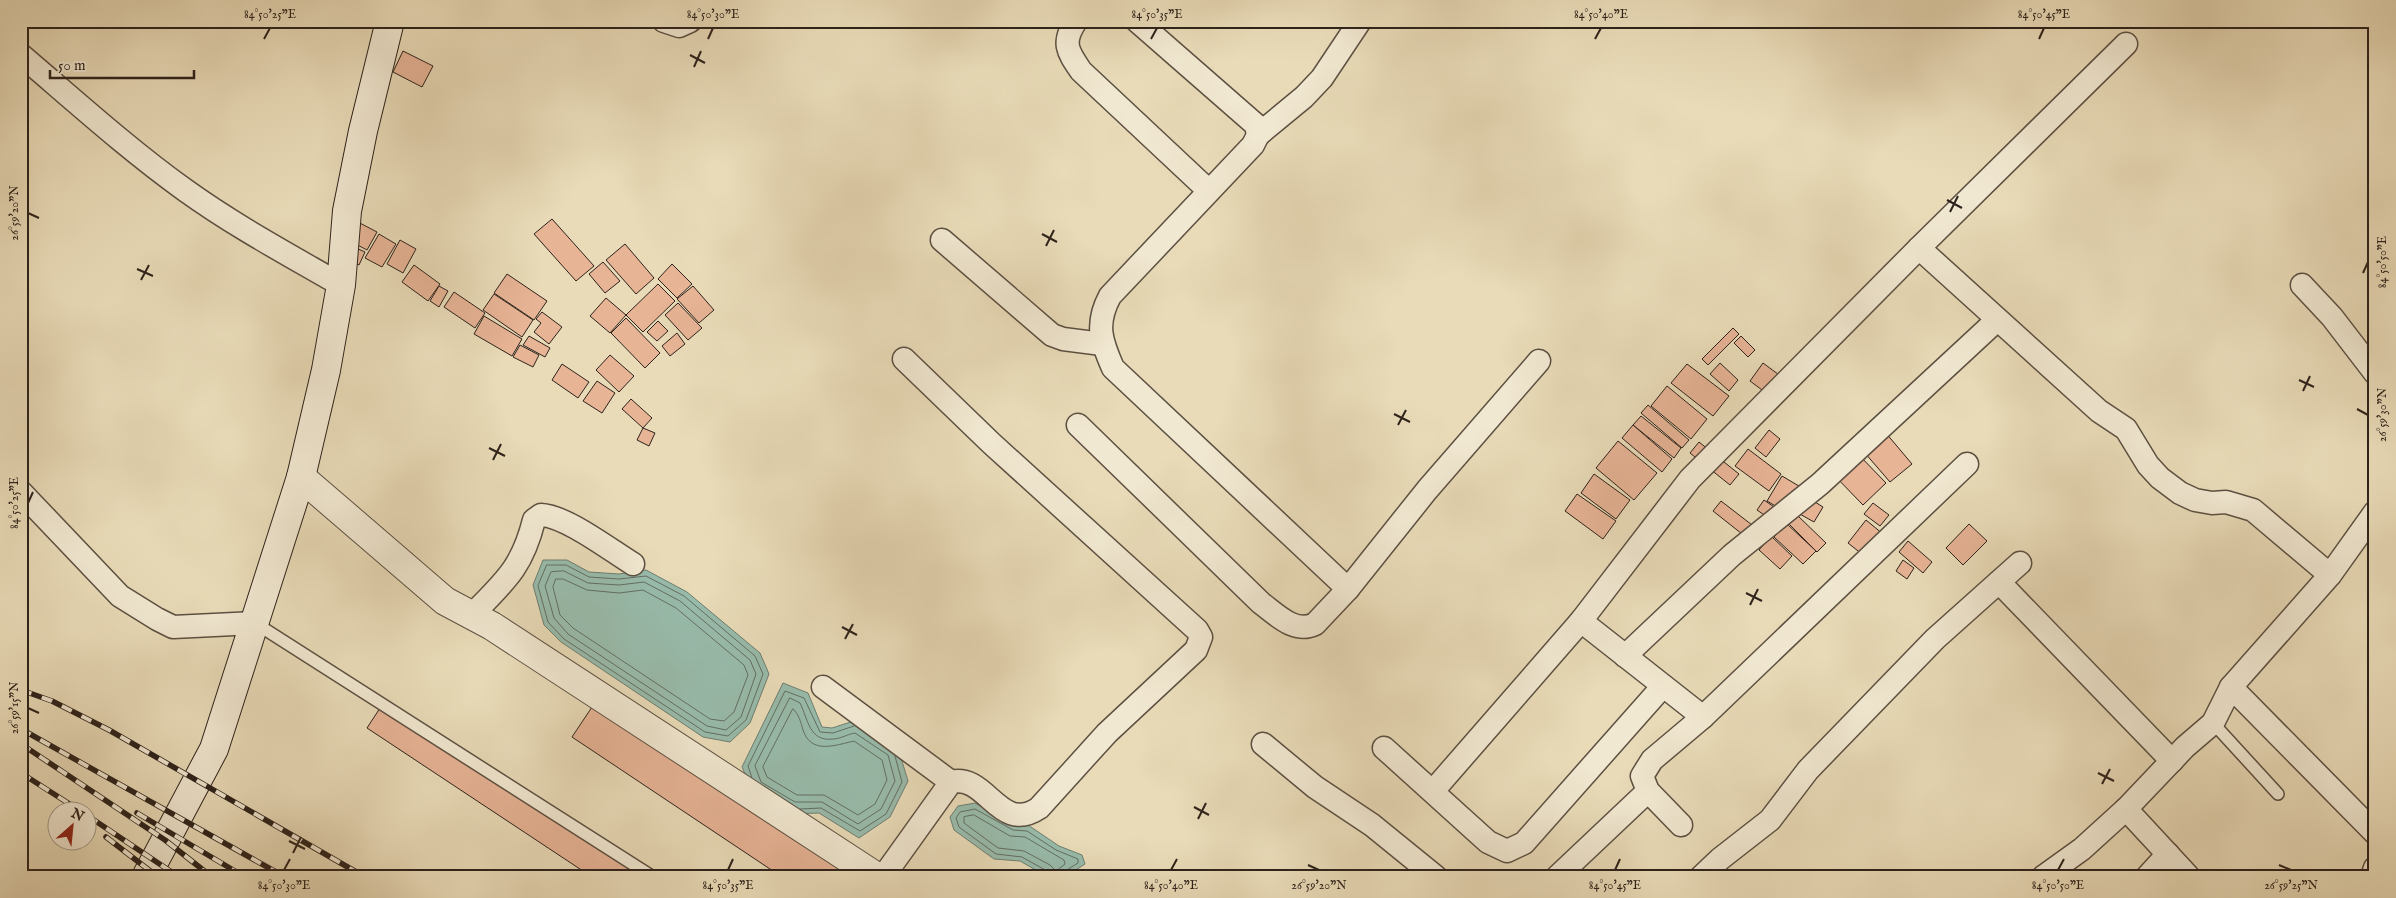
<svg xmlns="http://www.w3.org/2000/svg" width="2396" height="898" font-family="'IM FELL English',serif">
	<rect width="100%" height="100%" fill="#e9dbb8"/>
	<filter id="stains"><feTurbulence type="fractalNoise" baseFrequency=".004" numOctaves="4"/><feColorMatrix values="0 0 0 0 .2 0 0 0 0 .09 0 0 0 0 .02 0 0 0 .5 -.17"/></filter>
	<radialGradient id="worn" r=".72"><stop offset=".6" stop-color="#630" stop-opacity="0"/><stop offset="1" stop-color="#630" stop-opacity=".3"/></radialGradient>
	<g fill="#98bbab" stroke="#6d7e71">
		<path d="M543 560H567L589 572 619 574 646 570 687 592 760 653 769 674 750 723 730 742 703 737 561 642 544 625 533 585Z"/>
		<path d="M783 683 808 693 822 727 832 728 857 720 898 748 908 781 890 817 859 838 819 813 793 814 752 790 742 767Z"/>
		<path d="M975 803 1015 825H1028L1059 846 1082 855 1085 864 1065 877H1048L1020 861 994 859 954 830 950 817 958 806Z"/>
	</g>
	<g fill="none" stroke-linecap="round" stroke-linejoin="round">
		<g stroke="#626e63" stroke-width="1">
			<path d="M547 565H566L589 577 619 579 646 576 684 596 755 656 763 674 746 720 728 736 705 732 564 639 548 622 538 586Z"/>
			<path d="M564 571 588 583 619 585 644 582 680 601 750 660 756 674 741 717 726 730 707 726 568 634 554 618 545 586 551 572Z"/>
			<path d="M556 579H563L587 590 619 593 643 590 676 608 744 665 748 675 734 712 724 721 710 719 573 628 560 615 553 587Z"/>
			<path d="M790 698 800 703C808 719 809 742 833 739 840 739 848 734 855 733L888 755 895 781 881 809 858 824 822 802H795L761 782 755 766Z"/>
			<path d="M793 709C799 714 801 723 803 730 811 755 836 745 854 741L882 760 887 780 875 804 858 815 824 795H797L767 777 763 767Z"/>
			<path d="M752 778 748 766 785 691 804 698 820 732 833 733 854 726"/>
			<path d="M800 809 821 808 860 831 886 814 902 782 895 756"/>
			<path d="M974 815 1010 836 1025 837 1064 860 1065 864 1056 871 1050 865 1024 851 998 848 964 823V817Z"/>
			<path d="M1049 877 1047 871 1022 857 996 854 959 827 956 818 960 812 975 809 1013 830 1027 831 1056 850 1078 859V863L1065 871 1063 877"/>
		</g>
	</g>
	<g fill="#e7b496" stroke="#2d221b">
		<path d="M403 51 433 66 422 87 393 72Z"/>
		<path d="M552 219 594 266 576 281 534 234Z"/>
		<path d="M356 221 377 232 367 250 346 239Z"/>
		<path d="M379 234 396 244 382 267 365 258Z"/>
		<path d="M400 240 416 249 403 273 387 264Z"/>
		<path d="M625 244 654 278 636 294 606 260Z"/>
		<path d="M354 247 365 252 359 265 348 260Z"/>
		<path d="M603 262 620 281 605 293 589 274Z"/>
		<path d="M672 264 692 284 677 298 658 279Z"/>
		<path d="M414 265 440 284 428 301 402 282Z"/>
		<path d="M507 274 547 301 534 320 494 293Z"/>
		<path d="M658 284 675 301 643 332 626 315Z"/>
		<path d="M439 286 448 291 439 307 430 301Z"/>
		<path d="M693 286 714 310 699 323 677 299Z"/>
		<path d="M454 292 485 313 475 328 444 307Z"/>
		<path d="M494 294 533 320 522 337 483 310Z"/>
		<path d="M606 298 626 315 610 333 590 316Z"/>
		<path d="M678 303 702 328 688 340 665 315Z"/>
		<path d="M542 312 562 327 549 344 534 332 541 323 536 319Z"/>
		<path d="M484 316 522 339 512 356 474 334Z"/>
		<path d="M626 318 660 353 645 368 611 333Z"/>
		<path d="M658 321 668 331 657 341 647 332Z"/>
		<path d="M1733 328 1739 334 1708 365 1702 359Z"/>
		<path d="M677 333 685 344 670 356 662 346Z"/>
		<path d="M529 336 550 348 545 357 523 345Z"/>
		<path d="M1741 336 1755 350 1748 357 1734 343Z"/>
		<path d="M520 345 539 355 533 367 513 357Z"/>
		<path d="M610 355 634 376 619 392 596 370Z"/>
		<path d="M1720 363 1738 380 1729 391 1710 374Z"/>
		<path d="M1763 363 1794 386 1781 404 1750 381Z"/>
		<path d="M562 364 589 382 578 398 552 380Z"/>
		<path d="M1687 364 1729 396 1713 416 1671 383Z"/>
		<path d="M597 381 615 393 602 413 583 401Z"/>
		<path d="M1667 386 1707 419 1691 439 1651 406Z"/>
		<path d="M631 399 652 418 643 428 622 409Z"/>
		<path d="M1648 405 1689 440 1682 448 1641 413Z"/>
		<path d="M1641 416 1681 448 1674 458 1633 425Z"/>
		<path d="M1633 425 1672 459 1662 472 1622 438Z"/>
		<path d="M1880 426 1912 464 1890 482 1858 445Z"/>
		<path d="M643 428 655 433 649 446 637 440Z"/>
		<path d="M1769 430 1780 439 1766 457 1755 448Z"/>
		<path d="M1618 441 1657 473 1634 500 1596 468Z"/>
		<path d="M1699 442 1739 474 1730 485 1690 453Z"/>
		<path d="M1748 449 1781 474 1769 491 1735 466Z"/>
		<path d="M1856 452 1886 483 1863 505 1833 474Z"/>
		<path d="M1594 474 1630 500 1616 519 1581 493Z"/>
		<path d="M1782 476 1809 492 1794 517 1767 501Z"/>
		<path d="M1577 494 1616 521 1603 539 1565 511Z"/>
		<path d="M1807 497 1823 507 1814 522 1798 513Z"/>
		<path d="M1764 500 1787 516 1780 526 1757 510Z"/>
		<path d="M1721 501 1765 535 1756 545 1713 511Z"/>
		<path d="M1873 503 1889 515 1880 526 1864 514Z"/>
		<path d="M1797 515 1826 543 1817 552 1789 524Z"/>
		<path d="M1866 520 1895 544 1877 566 1848 543Z"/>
		<path d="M1787 524 1816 551 1803 564 1774 537Z"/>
		<path d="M1969 524 1987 541 1963 565 1946 548Z"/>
		<path d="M1771 536 1792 556 1780 569 1759 550Z"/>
		<path d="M1908 541 1932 562 1923 573 1899 552Z"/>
		<path d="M1903 560 1914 568 1907 579 1896 571Z"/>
		<path d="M594 704 853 877H782L572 737Z"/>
		<path d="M382 705 642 877H592L367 728Z"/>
	</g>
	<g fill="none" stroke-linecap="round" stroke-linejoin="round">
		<defs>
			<g id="service">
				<path d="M255 623 653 877"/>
				<path d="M2213 723 2278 794"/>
			</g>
			<g id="minor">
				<path d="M664 21 679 26 690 21"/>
				<path d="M1076 21C1061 43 1068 52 1081 71L1208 190"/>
				<path d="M1137 21 1256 125 1258 135 1253 145 1110 296C1095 324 1101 341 1113 368L1348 589"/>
				<path d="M21 55C75 101 128 149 185 190 235 226 289 255 341 285"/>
				<path d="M1258 135 1304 97 1322 78 1360 21"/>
				<path d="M942 240 1052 335 1063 339 1102 344"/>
				<path d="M1919 248 2099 411 2126 429 2148 465 2160 478 2180 493 2195 500 2212 503 2226 502 2253 510 2330 575"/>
				<path d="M2302 285 2332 317 2375 373"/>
				<path d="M1078 425 1261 603C1277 615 1295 634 1315 624L1348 589 1427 490 1539 361"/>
				<path d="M21 492 120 596 157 619 173 627 255 623"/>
				<path d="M1999 582 2172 761"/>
				<path d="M472 615C505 581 522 568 534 520L541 515C566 516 610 550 633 564"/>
				<path d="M1581 621 1703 717"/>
				<path d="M1625 656 1732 555 1820 484 1997 320"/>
				<path d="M823 687 951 782"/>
				<path d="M2231 687 2375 833"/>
				<path d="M1263 744 1315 787 1372 825 1436 877"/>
				<path d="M1384 748 1488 842 1507 851 1524 843 1663 686"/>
				<path d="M1433 791 1581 621 1690 479 1919 248 2126 44"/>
				<path d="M2126 809 2189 877"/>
				<path d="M1681 825 1648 791 1642 776 1652 760 1703 717 1967 464"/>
				<path d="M883 877 951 782C987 773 999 835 1039 808L1107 733 1196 650 1201 637 1197 630 991 443 904 359"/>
				<path d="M1557 877 1648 791"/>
				<path d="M1701 877 1720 859 1770 820 1808 770 1935 639 2020 563"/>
				<path d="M2043 877 2082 849 2126 809 2185 747 2213 723 2231 687 2330 575 2375 512"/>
				<path d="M2147 877 2168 854"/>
				<path d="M2372 877 2375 868"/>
			</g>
			<path id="tertiary" d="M301 477 445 601 492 626 877 877"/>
			<path id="secondary" d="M146 877 214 749 301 477 326 370 341 285 347 211 363 131 390 21"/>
		</defs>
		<use href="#service" stroke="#5c5042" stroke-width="14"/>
		<use href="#minor" stroke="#5c5042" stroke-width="25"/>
		<use href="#tertiary" stroke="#5c5042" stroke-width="30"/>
		<use href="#secondary" stroke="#2d221b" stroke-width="30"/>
		<use href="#service" stroke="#f1e8d1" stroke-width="11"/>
		<use href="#minor" stroke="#f1e8d1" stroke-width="22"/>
		<use href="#tertiary" stroke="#f1e8d1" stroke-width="28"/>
		<use href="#secondary" stroke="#f1e8d1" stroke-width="28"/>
		<defs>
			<g id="rail">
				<path d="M21 690 52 701 109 730 365 877"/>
				<path d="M21 729 285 877"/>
				<path d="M21 744 165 840 212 877"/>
				<path d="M21 773 79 810"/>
				<path d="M137 813 245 877"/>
				<path d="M88 816 179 877"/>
				<path d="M106 837 158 877"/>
			</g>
		</defs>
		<use href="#rail" stroke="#2d221b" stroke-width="5.5"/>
		<use href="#rail" stroke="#f1e8d1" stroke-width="4" stroke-dasharray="11" stroke-linecap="butt"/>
	</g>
	<path fill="none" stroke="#2d221b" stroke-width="2" d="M264 39 270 28M708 39 713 28M1151 39 1157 28M1595 39 1601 28M2039 39 2044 28M690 55 705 63M694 67 701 51M1947 200 1962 208M1950 212 1958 196M28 213 39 218M1042 234 1057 242M1046 246 1054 230M137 269 153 276M2363 273 2368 262M141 280 149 265M2299 380 2314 387M2303 391 2310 376M2357 409 2368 415M1394 414 1410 422M1398 425 1406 410M489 448 505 456M493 460 501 444M28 503 33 492M1746 593 1762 601M1750 605 1758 589M842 627 857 635M845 639 853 624M28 708 39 713M2098 773 2114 781M2102 784 2110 769M1194 807 1209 815M1198 819 1206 803M289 841 305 849M293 853 301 837M1308 865 1319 870M2279 865 2291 870M284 870 290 859M728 870 733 859M1171 870 1177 859M1615 870 1620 859M2058 870 2064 859"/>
	<rect width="2396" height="898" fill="none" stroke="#e9dbb8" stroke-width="55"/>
	<g transform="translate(72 826) rotate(27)"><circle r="24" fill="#f1e8d1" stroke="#a39988"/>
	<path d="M0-4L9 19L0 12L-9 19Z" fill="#8f2418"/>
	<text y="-8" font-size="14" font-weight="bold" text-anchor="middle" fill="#2d221b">N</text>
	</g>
	<path d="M50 70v8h144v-8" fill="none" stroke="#2d221b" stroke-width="2.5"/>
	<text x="58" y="70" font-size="15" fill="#2d221b" stroke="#f1e8d1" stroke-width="4" paint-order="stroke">50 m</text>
	<rect x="28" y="28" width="2340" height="842" fill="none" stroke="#2d221b" stroke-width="2"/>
	<g font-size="12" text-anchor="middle" fill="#2d221b">
		<text x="270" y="18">84°50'25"E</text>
		<text x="713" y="18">84°50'30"E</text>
		<text x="1157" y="18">84°50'35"E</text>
		<text x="1601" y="18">84°50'40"E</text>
		<text x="2044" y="18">84°50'45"E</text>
		<text transform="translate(14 213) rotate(-90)" y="4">26°59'20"N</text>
		<text transform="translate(2382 262) rotate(-90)" y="4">84°50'50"E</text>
		<text transform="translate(2382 415) rotate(-90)" y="4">26°59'30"N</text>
		<text transform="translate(14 503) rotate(-90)" y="4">84°50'25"E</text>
		<text transform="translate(14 708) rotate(-90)" y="4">26°59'15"N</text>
		<text x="284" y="889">84°50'30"E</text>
		<text x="728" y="889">84°50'35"E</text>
		<text x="1171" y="889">84°50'40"E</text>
		<text x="1319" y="889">26°59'20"N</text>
		<text x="1615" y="889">84°50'45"E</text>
		<text x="2058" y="889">84°50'50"E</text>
		<text x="2291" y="889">26°59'25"N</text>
	</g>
	<rect width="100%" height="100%" filter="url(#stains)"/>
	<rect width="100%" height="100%" fill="url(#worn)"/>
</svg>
